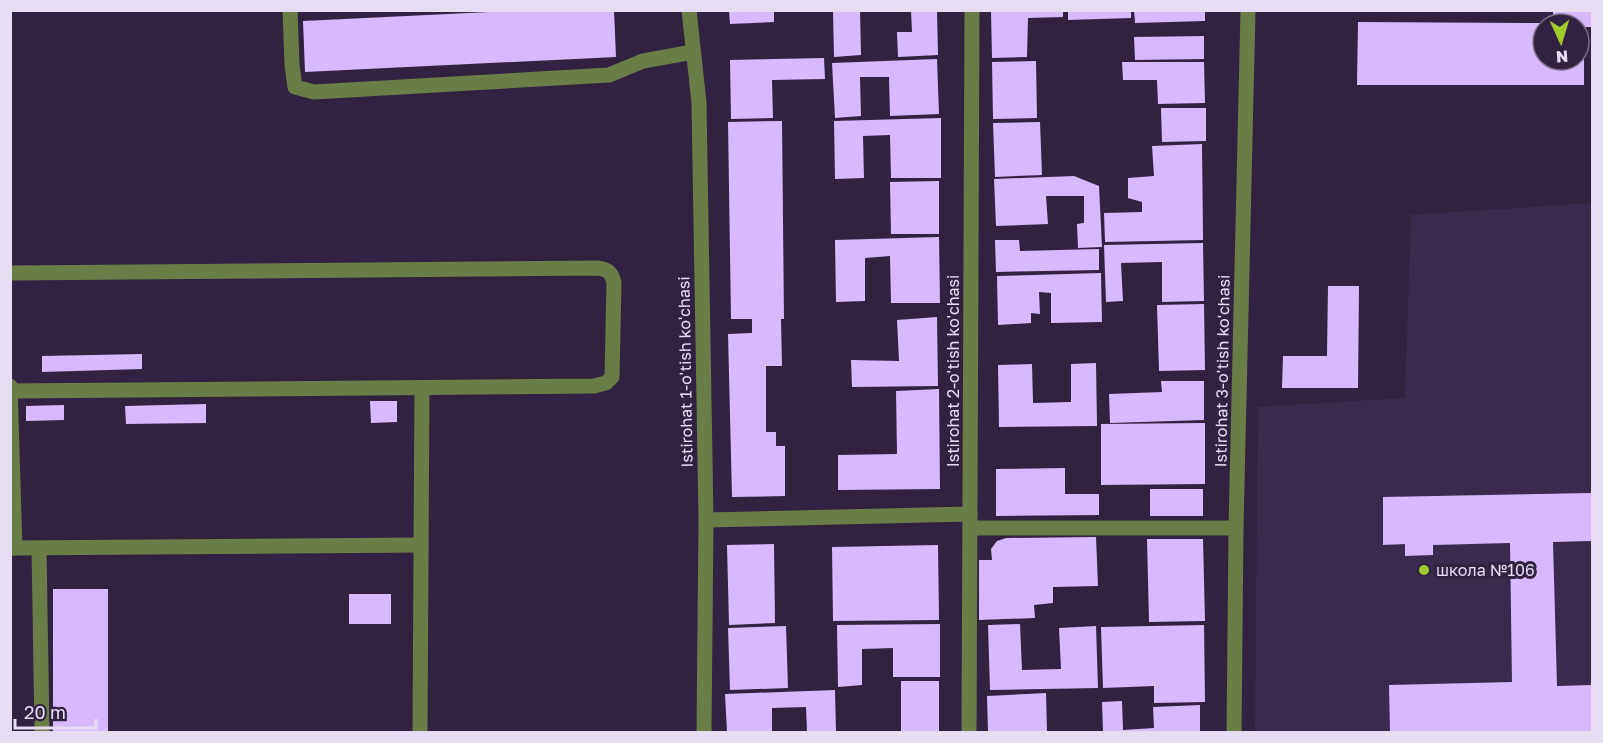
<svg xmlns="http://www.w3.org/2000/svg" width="1603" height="743" font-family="'Golos Text',sans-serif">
	<rect width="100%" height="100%" fill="#312242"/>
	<path fill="#3b2a50" d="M1592 203V732H1255L1258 407 1405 398 1411 215Z"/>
	<g fill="#d7bafd">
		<path d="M528 10H614L616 57 305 72 303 21Z"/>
		<path d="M729 10H774V22L730 24Z"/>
		<path d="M833 10H860L861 55 834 57Z"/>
		<path d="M911 10H937L938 55 898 57 897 32H912Z"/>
		<path d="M991 10H1063V17L1028 18 1027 57 992 58Z"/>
		<path d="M1068 10H1131V18L1068 20Z"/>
		<path d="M1134 10H1205V21L1135 23Z"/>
		<path d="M1553 10H1592V27H1584V85H1357L1358 22 1543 23V60H1579V24H1553Z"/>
		<path d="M1204 36V59L1135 60 1134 37Z"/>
		<path d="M824 58 825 79 772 80 773 118 731 119 730 60Z"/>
		<path d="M937 59 939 114 890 116 889 77H860L861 116 835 118 832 63Z"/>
		<path d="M1036 61 1037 118 993 119 992 62Z"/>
		<path d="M1122 62H1204L1205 103 1158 104 1157 80H1123Z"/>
		<path d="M1161 108H1206V141L1162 142Z"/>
		<path d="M941 118V178H891L890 135 863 136 864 178 835 179 834 121Z"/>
		<path d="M782 121 784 319H781L782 366H766V432H776V446H785V496L732 497 728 334 752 333V319H731L728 122Z"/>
		<path d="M1040 122 1042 175 995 177 993 123Z"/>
		<path d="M1202 144 1203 240 1105 242 1104 213 1142 212V202L1128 198V178L1154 176 1152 146Z"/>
		<path d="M1074 176 1099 186 1102 247 1078 248 1077 224 1084 223V196H1046L1048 224 996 226 994 179Z"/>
		<path d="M939 181V234H891L890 182Z"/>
		<path d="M939 237 940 303H891L890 256 865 258V301L836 302 835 240Z"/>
		<path d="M995 240H1019L1020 251 1099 249V270L996 272Z"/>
		<path d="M1203 243 1204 301 1162 302V262L1121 263 1123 301 1106 302 1104 245Z"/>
		<path d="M1101 273 1102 322 1051 323V293L1039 292 1040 314 1031 313V323L998 325 997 276Z"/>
		<path d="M1328 286H1359L1358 388H1282L1283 356H1327Z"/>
		<path d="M1204 304 1205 370 1159 371 1157 305Z"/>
		<path d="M937 317 938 386 852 387 851 360 899 361 897 320Z"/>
		<path d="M142 354V369L42 372V356Z"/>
		<path d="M1096 363 1097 426 999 427 998 365 1032 364 1033 403 1071 402V364Z"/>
		<path d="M1161 381H1204V420L1110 423 1109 394 1162 392Z"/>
		<path d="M939 389 940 489 838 490V455L897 454 896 391Z"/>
		<path d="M370 401H397V422L371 423Z"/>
		<path d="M206 404V423L126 424 125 406Z"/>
		<path d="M64 405V420L26 421V406Z"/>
		<path d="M1205 423V484L1101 485V424Z"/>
		<path d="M1065 468V494H1099V515L996 516V469Z"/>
		<rect x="1150" y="489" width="53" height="27"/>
		<path d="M1592 493V541L1553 542 1557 686 1592 685V732H1390L1389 685 1512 682 1510 543 1433 545V555L1405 556V544L1383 545V497Z"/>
		<path d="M1096 537 1098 586 1053 587V603L1034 605 1035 618 979 620V560H992L991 549 997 541 1006 538Z"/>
		<path d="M1147 539H1203L1205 621 1149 622Z"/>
		<path d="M774 544 775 623 729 625 727 545Z"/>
		<path d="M938 545 939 620 833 621 832 547Z"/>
		<rect x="53" y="589" width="55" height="143"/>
		<rect x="349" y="594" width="42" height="30"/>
		<path d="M940 624V677H893V648L862 649V685L838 687 837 625Z"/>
		<path d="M1020 624 1022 670 1061 669 1059 628 1096 626 1098 688 990 690 988 625Z"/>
		<path d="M1204 625 1205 702 1154 703V686L1103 688 1101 627Z"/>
		<path d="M786 626 788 688 730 690 728 628Z"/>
		<rect x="901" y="681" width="38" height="51"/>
		<path d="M835 690 836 732H807L806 707 772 708V732H727L725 694Z"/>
		<path d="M1046 693 1047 732H988L987 696Z"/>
		<path d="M1122 701 1123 730 1154 728 1153 707 1200 705V732H1103L1102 702Z"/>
	</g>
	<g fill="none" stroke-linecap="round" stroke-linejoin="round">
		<g stroke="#6b7d46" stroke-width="15">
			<path d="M290 10 292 65 295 87 314 92 609 75 643 61 693 52"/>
			<path d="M689 10 699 103 706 520 704 732"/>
			<path d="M10 273 597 268C608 269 612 273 614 283L612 377 606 383 594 386 11 391"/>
			<path d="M10 386 15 548"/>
			<path d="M706 520 970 514"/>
			<path d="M970 528H1236"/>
			<path d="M10 548 421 545"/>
			<path d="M39 548 42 732"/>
			<path d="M420 732 422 388"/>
			<path d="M969 732 972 10"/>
			<path d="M1234 732 1236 528 1248 10"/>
		</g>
	</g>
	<circle fill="#a0c92b" stroke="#312242" stroke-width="2" cx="1424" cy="570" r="6"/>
	<g text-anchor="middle" stroke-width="6" stroke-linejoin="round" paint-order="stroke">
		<g font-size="16" fill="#e6ddf2" stroke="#312242">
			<text transform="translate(953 371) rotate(-90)" y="6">Istirohat 2-o'tish ko'chasi</text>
			<text transform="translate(1222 371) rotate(-89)" y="6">Istirohat 3-o'tish ko'chasi</text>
			<text transform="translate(685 372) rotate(-91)" y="6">Istirohat 1-o'tish ko'chasi</text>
		</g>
		<g font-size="16" fill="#e6ddf2" stroke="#312242" text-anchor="start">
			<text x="1436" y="576">школа №106</text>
		</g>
	</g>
	<rect width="1603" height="743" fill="none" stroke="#e6ddf2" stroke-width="24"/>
	<g transform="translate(1561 42) rotate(176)"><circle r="28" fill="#312242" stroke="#796d88" stroke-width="1.5"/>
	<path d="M0-4.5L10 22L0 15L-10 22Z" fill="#a0c92b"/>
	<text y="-9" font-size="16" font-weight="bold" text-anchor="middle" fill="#e6ddf2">N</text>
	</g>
	<path d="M15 719v9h81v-9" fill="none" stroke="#e6ddf2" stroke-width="3"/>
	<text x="24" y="719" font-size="18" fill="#e6ddf2" stroke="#312242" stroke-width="4.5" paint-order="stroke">20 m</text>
</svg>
